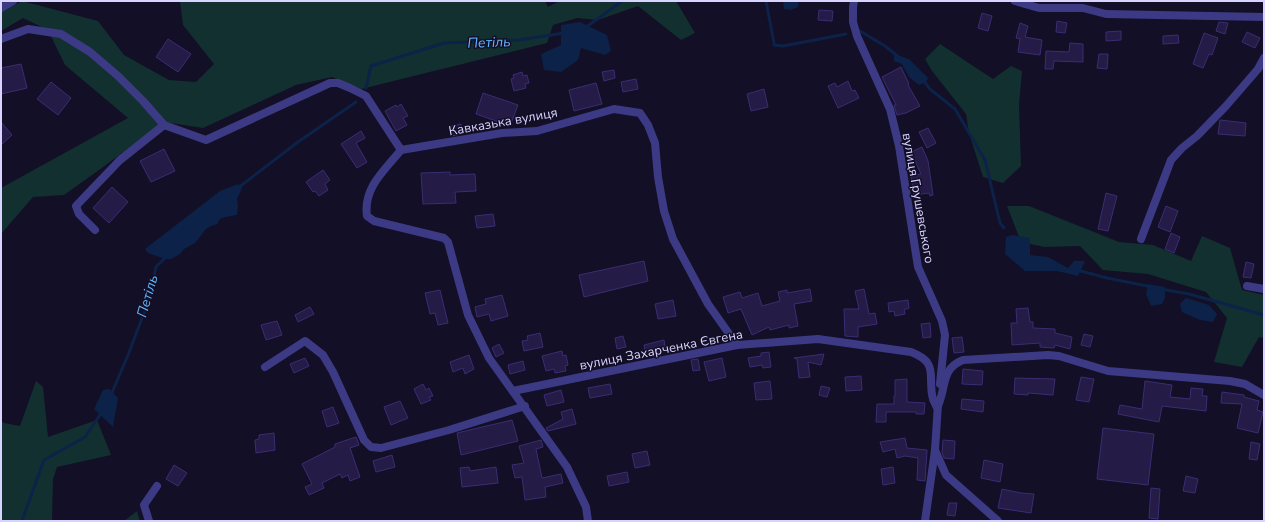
<svg xmlns="http://www.w3.org/2000/svg" width="1265" height="522" font-family="'Nunito Sans',sans-serif">
	<rect width="100%" height="100%" fill="#130f26"/>
	<g fill="#12302f">
		<path d="M22 1 98 21 124 55 169 80 196 82 214 64 183 25 180 1H545L548 7 559 1H676L695 33 681 40 638 6 598 20 577 18 553 25 547 43 361 89 332 77 296 85 203 128 164 122 99 170 64 195 33 197 1 234V188L128 118 65 65 48 30 23 18 1 31V12Z"/>
		<path d="M940 44 993 79 1011 66 1022 71 1019 105 1021 166 1003 183 983 177 969 133 966 114 932 71 925 59Z"/>
		<path d="M1007 206H1029L1119 242 1153 245 1191 261 1202 236 1230 248 1242 290 1264 295V338L1259 337 1242 367 1214 362 1227 318 1206 292 1148 274 1103 270 1080 246 1044 247 1021 242Z"/>
		<path d="M36 381 43 387 48 437 97 420 111 455 57 467 53 479 52 521H1V421L4 423 20 426Z"/>
		<path d="M137 511 140 521H124Z"/>
	</g>
	<g fill="#0c2248">
		<path d="M783 1H799L798 7 791 10 784 9Z"/>
		<path d="M580 22 607 35 611 51 605 55 581 48 578 60 561 72 544 70 541 54 561 45V25Z"/>
		<path d="M894 54 909 59 928 78 926 82 919 85 909 77 902 64 894 61Z"/>
		<path d="M238 184 242 188 237 199 238 205 237 215 225 217 220 219 217 224 211 226 206 229 195 243 184 249 180 254 171 259H165L148 253 145 249 220 191Z"/>
		<path d="M1012 235 1030 238V255L1048 257 1068 268 1074 261H1085L1078 276 1057 271H1025L1005 254 1006 237Z"/>
		<path d="M1148 284 1165 287V298L1162 304 1151 306 1146 294Z"/>
		<path d="M1186 298 1209 305 1217 314 1213 322 1200 320 1182 312 1180 304Z"/>
		<path d="M109 389 118 398 113 427 94 409 103 390Z"/>
	</g>
	<g fill="none" stroke-linecap="round" stroke-linejoin="round">
		<g stroke="#0c2248" stroke-width="3">
			<path d="M766 1 774 43"/>
			<path d="M585 28 622 1"/>
			<path d="M860 31 885 46 900 58"/>
			<path d="M774 45 783 46 846 34"/>
			<path d="M923 80 930 89 955 109 985 160 1000 223 1004 228"/>
			<path d="M366 88 371 66 444 43 519 40 564 33"/>
			<path d="M238 188 298 142 356 102"/>
			<path d="M1077 270 1107 278 1152 287"/>
			<path d="M1161 289 1189 294 1264 315"/>
			<path d="M111 395 128 355 149 300 156 267 166 257"/>
			<path d="M22 521 44 460 85 437 102 412"/>
		</g>
	</g>
	<g fill="#241b47" stroke="#3b2d73">
		<path d="M819 10 833 11 832 21 818 20Z"/>
		<path d="M982 13 992 16 988 31 978 28Z"/>
		<path d="M1057 21 1067 23 1065 33 1056 32Z"/>
		<path d="M1219 22 1228 23 1225 34 1216 31Z"/>
		<path d="M1020 23 1028 26 1025 37 1042 40 1040 55 1018 52 1020 39 1016 38Z"/>
		<path d="M1121 31V40L1106 41V32Z"/>
		<path d="M1247 32 1260 38 1255 48 1242 42Z"/>
		<path d="M1204 33 1218 38 1212 55 1209 54 1203 68 1193 64Z"/>
		<path d="M1178 35 1179 43 1163 44V36Z"/>
		<path d="M168 39 191 54 178 72 156 57Z"/>
		<path d="M1070 43 1083 44V62L1054 61 1053 69H1045L1046 51 1069 52Z"/>
		<path d="M1099 54H1108L1107 69 1097 68Z"/>
		<path d="M21 64 27 88 1 94V68Z"/>
		<path d="M901 67 909 84 908 85 920 106 906 113 897 115 894 105H896L882 77Z"/>
		<path d="M614 70 615 78 604 81 602 72Z"/>
		<path d="M522 72 523 76 527 75 529 83 525 84 526 88 514 91 511 79 514 78 513 75Z"/>
		<path d="M636 79 638 89 623 92 621 82Z"/>
		<path d="M848 81 852 91 855 90 859 98 838 108 828 86 835 83 837 87Z"/>
		<path d="M51 82 71 98 58 115 37 99Z"/>
		<path d="M596 83 602 104 574 111 569 90Z"/>
		<path d="M764 89 768 107 751 111 747 94Z"/>
		<path d="M483 93 518 105 510 126 476 114Z"/>
		<path d="M401 104 408 116 403 118 407 125 396 131 385 111 396 105 397 107Z"/>
		<path d="M1220 120 1246 123 1245 136 1218 134Z"/>
		<path d="M1 122 12 135 1 145Z"/>
		<path d="M461 124 462 134 452 136 451 126Z"/>
		<path d="M928 128 936 143 927 148 919 132Z"/>
		<path d="M361 131 365 138 356 143 367 162 357 168 341 144Z"/>
		<path d="M922 147 928 161 933 195 930 196 929 193 914 195 911 176 921 174 911 152Z"/>
		<path d="M164 149 175 171 151 182 140 161Z"/>
		<path d="M323 170 330 180 325 184 328 190 319 196 315 191 313 192 306 182Z"/>
		<path d="M450 172V175L475 174 476 191 455 192 456 203 423 204 421 173Z"/>
		<path d="M112 187 128 202 109 223 93 208Z"/>
		<path d="M1106 193 1117 196 1108 231 1098 229Z"/>
		<path d="M1166 206 1178 211 1170 232 1158 227Z"/>
		<path d="M493 214 495 226 477 228 475 216Z"/>
		<path d="M1171 233 1180 237 1174 253 1165 249Z"/>
		<path d="M644 261 648 281 584 297 579 275Z"/>
		<path d="M1246 262 1254 264 1251 278 1243 277Z"/>
		<path d="M810 289 812 301 794 304 798 326 789 328V325L770 330 769 327 752 335 741 309 728 313 723 297 740 292 742 298 758 293 762 306 780 301 778 292 787 290V293Z"/>
		<path d="M864 289 869 314 875 313 877 324 858 327V337L845 336 844 309H859L855 291Z"/>
		<path d="M440 290 448 323 438 325 435 313 430 314 425 293Z"/>
		<path d="M502 295 508 316 491 321 489 314 477 317 475 307 486 304 485 299Z"/>
		<path d="M673 300 676 316 658 319 655 304Z"/>
		<path d="M908 300 909 308 904 310 905 314 895 316 894 311 889 312 888 303Z"/>
		<path d="M310 307 314 314 298 322 295 315Z"/>
		<path d="M1028 308 1030 322H1033V328L1055 329V333L1072 337 1070 349 1055 345 1054 348 1040 347V343L1012 345 1011 323H1017L1016 309Z"/>
		<path d="M277 321 282 335 266 340 261 325Z"/>
		<path d="M930 323 931 337 923 338 921 324Z"/>
		<path d="M540 333 543 347 524 351 522 341 528 340 527 336Z"/>
		<path d="M1084 334 1093 336 1090 347 1081 345Z"/>
		<path d="M623 336 626 347 617 349 615 338Z"/>
		<path d="M962 337 964 352 954 353 952 338Z"/>
		<path d="M664 340 666 351 646 356 644 345Z"/>
		<path d="M499 344 504 353 496 357 492 348Z"/>
		<path d="M562 351 563 356 566 355 568 365 565 366 566 371 555 373 554 369 546 371 542 356Z"/>
		<path d="M769 352 771 367 763 368 762 365 750 367 748 358 761 356V353Z"/>
		<path d="M824 354 821 365 808 362 810 377 799 378 797 359 794 358Z"/>
		<path d="M469 355 474 369 465 374 463 368 453 372 450 362Z"/>
		<path d="M305 358 309 366 294 373 290 364Z"/>
		<path d="M722 358 726 377 709 381 704 362Z"/>
		<path d="M698 359 700 370 693 371 691 360Z"/>
		<path d="M523 361 525 370 510 374 508 365Z"/>
		<path d="M963 369 983 371 982 385 962 384Z"/>
		<path d="M861 376 862 390 846 391 845 377Z"/>
		<path d="M1081 377 1094 379 1089 402 1076 400Z"/>
		<path d="M1015 378 1055 379 1053 395 1028 393V395L1014 394Z"/>
		<path d="M907 379V402L925 403 924 414H916V412H886V422H876L877 404H894V396H895V380Z"/>
		<path d="M770 381 772 399 756 400 754 383Z"/>
		<path d="M1145 381 1172 385 1170 397 1190 399 1191 388 1203 389 1202 396H1207L1206 411 1162 406 1159 422 1118 414 1120 405 1142 409Z"/>
		<path d="M423 384 426 390 429 388 433 396 429 397 431 400 421 404 414 389Z"/>
		<path d="M610 384 612 394 590 398 588 388Z"/>
		<path d="M821 386 830 388 827 397 819 395Z"/>
		<path d="M561 390 564 402 547 406 544 395Z"/>
		<path d="M1222 392 1244 395V397L1259 401 1257 410 1263 412 1258 433 1237 428 1242 404 1221 403Z"/>
		<path d="M962 399 984 401 983 412 961 409Z"/>
		<path d="M400 401 408 418 391 425 384 407Z"/>
		<path d="M333 407 339 423 327 427 322 411Z"/>
		<path d="M572 409 576 424 548 431 546 428 563 419 561 412Z"/>
		<path d="M512 420 518 441 461 455 457 433Z"/>
		<path d="M1103 428 1154 434 1148 485 1097 479Z"/>
		<path d="M274 433 275 450 256 453 255 440 259 439V435Z"/>
		<path d="M356 437 359 445 350 448 360 477 350 481 348 475 342 478 340 474 322 483 324 488 309 495 305 487 312 484 302 464 335 447V444Z"/>
		<path d="M905 438 907 448 927 450 925 481 917 480 918 458 905 456 897 458 895 449 883 452 880 442Z"/>
		<path d="M541 440 543 447 536 449 542 478 561 474 563 483 545 487 546 497 525 500 522 477 515 478 512 465 524 463 519 446Z"/>
		<path d="M943 440 955 441 954 459 944 458 942 452Z"/>
		<path d="M1251 442 1260 444 1257 460 1249 459Z"/>
		<path d="M647 451 650 465 635 468 632 454Z"/>
		<path d="M392 455 395 467 376 472 373 461Z"/>
		<path d="M984 460 1003 464 1000 482 981 478Z"/>
		<path d="M174 465 187 473 178 486 166 479Z"/>
		<path d="M469 467 470 471 496 467 498 483 462 487 460 468Z"/>
		<path d="M893 467 895 483 883 485 881 469Z"/>
		<path d="M627 472 629 482 609 486 607 476Z"/>
		<path d="M1186 476 1198 479 1195 493 1183 491Z"/>
		<path d="M1151 488 1160 489 1158 519 1149 518Z"/>
		<path d="M1002 489 1021 493 1034 494 1031 513 998 508Z"/>
		<path d="M949 503H957L955 516 947 515Z"/>
	</g>
	<g fill="none" stroke-linecap="round" stroke-linejoin="round">
		<g stroke="#3d3a85" stroke-width="8">
			<path d="M854 1 853 7V22L857 36 890 109 899 146 918 267 942 321 945 335 940 384"/>
			<path d="M1015 1 1039 8H1083L1106 14 1264 17"/>
			<path d="M1 8 13 1"/>
			<path d="M1 39 28 29 61 34 90 52 118 76 143 101 164 125"/>
			<path d="M401 150C384 171 363 188 367 216L374 221 444 238 448 242 468 315 489 358 567 467 586 507 588 521"/>
			<path d="M95 230 79 214 76 206 120 160 164 125 206 140 330 83H338L350 88 366 96 401 150 502 133 537 131 614 109 640 113 648 125 655 143 658 177 664 211 673 239 708 304 737 345"/>
			<path d="M1141 239 1171 160 1182 148 1197 136 1226 106 1258 69 1264 58"/>
			<path d="M1247 286 1264 289"/>
			<path d="M265 367 305 341 323 355 333 372 364 440 371 447 381 448 449 430 525 406"/>
			<path d="M513 391 737 345 818 339 911 352C940 363 927 377 933 399 934 402 936 405 937 408 947 388 940 369 963 360L1048 355 1059 356 1108 371 1230 381 1245 384 1264 395"/>
			<path d="M935 450 946 475 998 521"/>
			<path d="M149 521 144 505 157 486"/>
			<path d="M925 521 935 450 938 404"/>
		</g>
	</g>
	<g text-anchor="middle" stroke-width="3" stroke-linejoin="round" paint-order="stroke">
		<g font-size="13" fill="#d9d4ff" stroke="#130f26">
			<text transform="translate(503 121) rotate(-10)" y="5">Кавказька вулиця</text>
			<text transform="translate(919 198) rotate(80)" y="5">вулиця Грушевського</text>
			<text transform="translate(661 349) rotate(-11)" y="5">вулиця Захарченка Євгена</text>
		</g>
		<g font-size="14" font-style="italic" fill="#62b6ff" stroke="#130f26">
			<text transform="translate(489 42) rotate(-2)" y="5">Петіль</text>
			<text transform="translate(147 296) rotate(-74)" y="5">Петіль</text>
		</g>
	</g>
	<rect width="1265" height="522" fill="none" stroke="#d9d4ff" stroke-width="4"/>
</svg>
